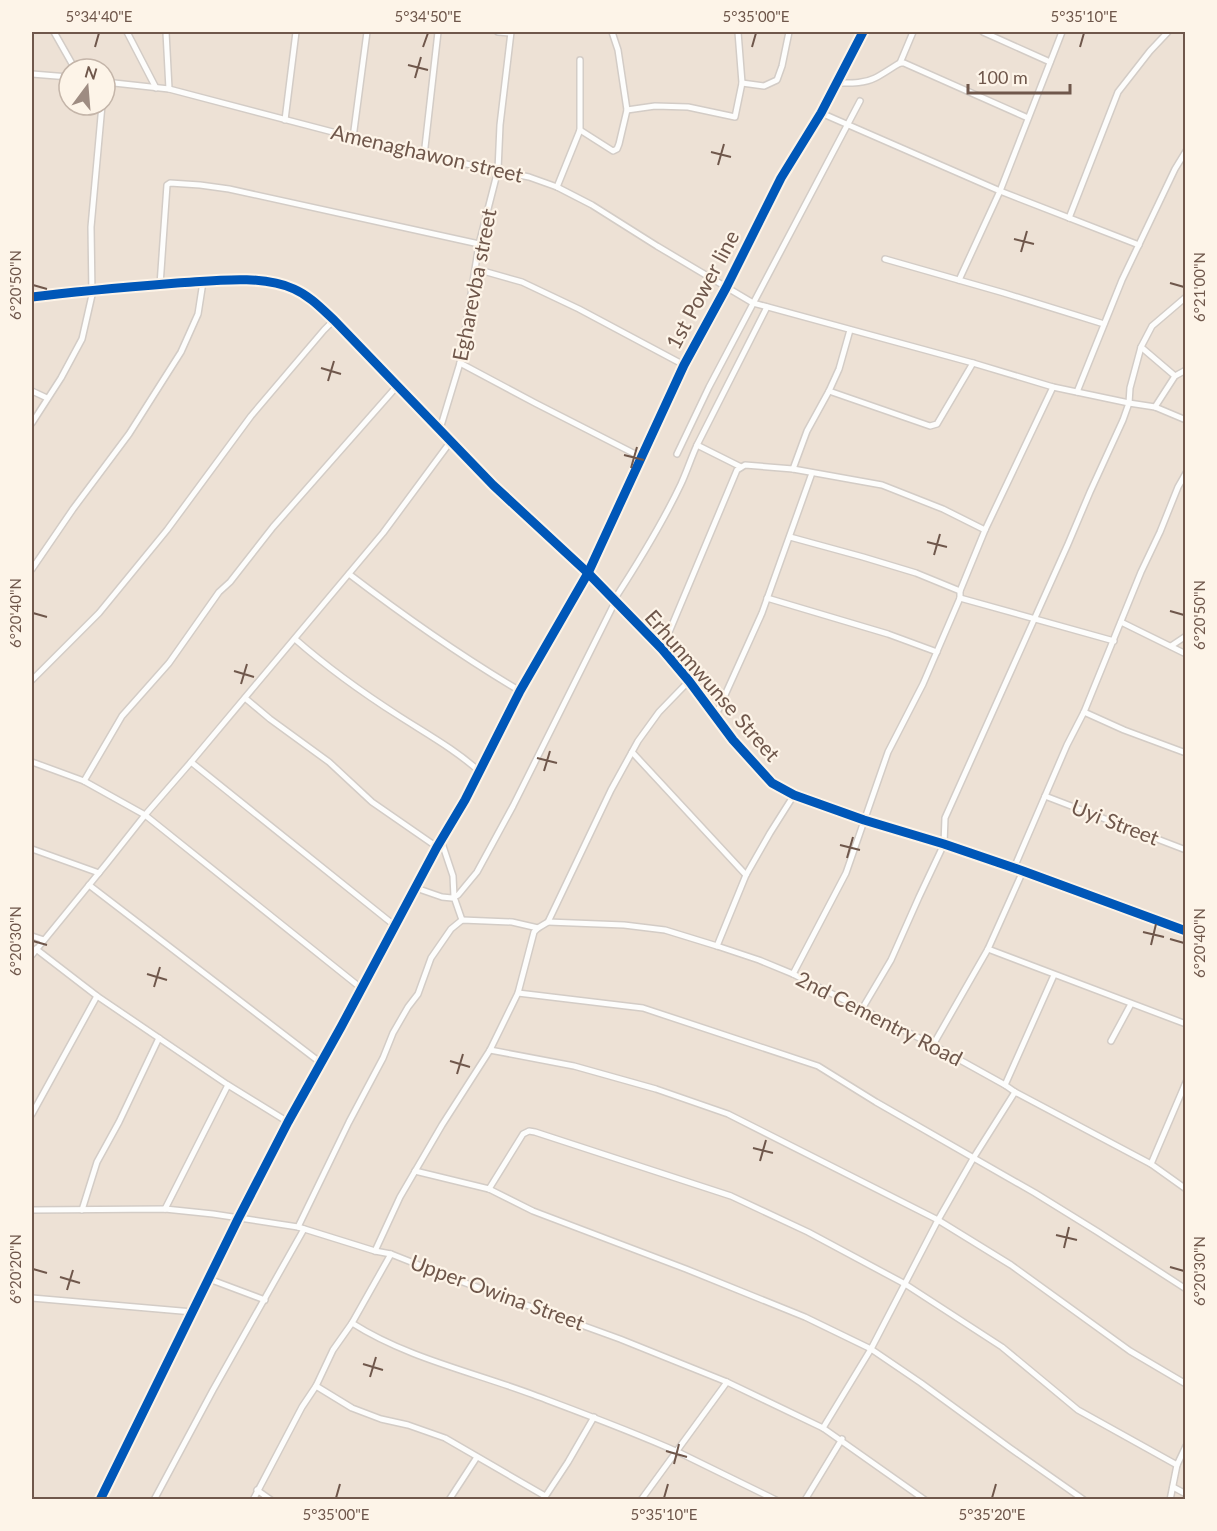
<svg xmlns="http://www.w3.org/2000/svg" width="1217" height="1531" font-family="Lato,sans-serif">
	<rect width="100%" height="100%" fill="#f4efe8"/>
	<path fill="#ede1d5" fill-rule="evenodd" d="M32 32H1185V1499H32ZM69 69H105V105H69Z"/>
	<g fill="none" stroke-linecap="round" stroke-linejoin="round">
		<defs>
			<g id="street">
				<path d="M54 32 75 69"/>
				<path d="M127 32 156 88"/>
				<path d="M166 32 169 89"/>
				<path d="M498 32 510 33"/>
				<path d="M612 32 618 50 627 110 655 106 688 107 735 117 742 83 738 32"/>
				<path d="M983 32 1050 62"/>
				<path d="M900 63 913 32"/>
				<path d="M32 74 69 77"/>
				<path d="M105 82 169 89 413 153 529 177 557 187 592 205 657 246 753 303 973 363 1053 387 1129 403 1155 407 1186 420"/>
				<path d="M742 83 764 86 777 80 782 66 789 32"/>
				<path d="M837 83C849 83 863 84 875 78 883 74 891 68 900 63H904L1028 118"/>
				<path d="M821 113 1000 191 1139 245"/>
				<path d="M285 120 296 32"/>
				<path d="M580 130 613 151 617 149 619 144 627 110"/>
				<path d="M353 138 367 32"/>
				<path d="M424 156 438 32"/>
				<path d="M557 187 580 130V60"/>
				<path d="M1069 218 1118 92 1150 51 1168 32"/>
				<path d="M885 259 1004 293 1104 324"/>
				<path d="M476 269 522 282 579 309 684 365"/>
				<path d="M959 280 1000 191 1062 32"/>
				<path d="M160 285 167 185 170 183 200 185 229 189 479 244"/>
				<path d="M32 297C80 291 128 287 177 283 213 281 261 274 294 289 310 296 322 309 334 320L493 485 588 573 662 649 689 681 733 740 772 783 794 795 864 820 944 844 1023 871 1186 931"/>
				<path d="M1141 347 1175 376"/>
				<path d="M460 363 535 403 641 457"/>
				<path d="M32 391 47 398"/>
				<path d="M829 391 930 426 937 424 973 363"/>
				<path d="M1077 392 1122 280 1175 169 1186 151"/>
				<path d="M1155 407 1175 376 1186 370"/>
				<path d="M32 423 61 378 82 339 92 295 91 227 102 105"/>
				<path d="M440 429 460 363 479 244 498 170 500 125 511 32"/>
				<path d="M697 445 741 467"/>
				<path d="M677 454 709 387 860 101"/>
				<path d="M793 469 807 431 829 391 839 369 850 330"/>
				<path d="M790 537 863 557 916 573 960 591"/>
				<path d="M32 569 73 509 129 434 181 352 198 314 203 282"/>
				<path d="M349 574C404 616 461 656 520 691"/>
				<path d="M767 598 888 634 937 652"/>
				<path d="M960 598 1114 641"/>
				<path d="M614 600C638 563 662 524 681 484 687 471 691 458 697 445L767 307"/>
				<path d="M1121 622 1186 654"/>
				<path d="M295 639C328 668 363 693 399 716 427 734 456 750 480 772"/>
				<path d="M1171 646 1186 636"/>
				<path d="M662 649 737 470 745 465 793 469 882 485 943 509 985 530"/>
				<path d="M32 680 99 613 167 530 251 416 324 330 334 320"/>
				<path d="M245 698 270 719 329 762 372 802 437 847"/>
				<path d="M1084 712 1124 730 1186 753"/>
				<path d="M716 715 762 613 812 473"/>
				<path d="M632 752 746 875"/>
				<path d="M32 762 84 781 145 815 361 988"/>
				<path d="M191 762 394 925"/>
				<path d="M84 781 122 716 169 663 219 592 230 582 273 527 398 385"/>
				<path d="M1045 796 1186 850"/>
				<path d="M441 840 453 876 454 897 462 920"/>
				<path d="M32 849 99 873"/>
				<path d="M1014 868 1067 745 1084 712 1141 572 1160 532 1178 487 1186 473"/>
				<path d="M89 885 321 1063"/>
				<path d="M416 888 442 897 452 898 458 895 477 872 513 806 615 602"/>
				<path d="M548 922 624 925 665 930 717 946 759 960 793 974 933 1045 1005 1085 1015 1092 1151 1164 1186 1189"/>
				<path d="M32 936 44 940"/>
				<path d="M717 946 746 875 770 833 794 795"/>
				<path d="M36 949 97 996 228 1085 165 1209"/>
				<path d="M988 949 1186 1024"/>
				<path d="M32 955 107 863 145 815 191 762 383 533 451 441"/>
				<path d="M793 974 846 873 888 752 923 684 960 598V591L985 530 1053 387"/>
				<path d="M518 993 643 1008 818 1066 876 1102 1035 1193 1098 1232 1186 1289"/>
				<path d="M862 1009 891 960 919 897 944 844 945 818 1068 544 1090 492 1123 420 1129 403 1130 388 1141 347 1152 326 1186 297"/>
				<path d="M1111 1041 1131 1004"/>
				<path d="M933 1045 988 949 1023 871"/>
				<path d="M490 1050 574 1066 656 1089 728 1114 938 1220 1011 1265 1130 1351 1186 1384"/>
				<path d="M228 1085 288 1122"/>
				<path d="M1005 1085 1054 975"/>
				<path d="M32 1114 97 996"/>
				<path d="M1151 1164 1186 1082"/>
				<path d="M415 1171 489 1189 533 1211 686 1269 805 1317 871 1349 921 1383 1010 1448 1084 1500"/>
				<path d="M489 1189 523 1134 529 1131 535 1132 731 1196 808 1232 905 1284 1002 1347 1078 1410 1177 1465"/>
				<path d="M32 1210 165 1209 213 1214 298 1227 375 1251 391 1254 449 1277 620 1339 727 1382 823 1428 925 1500"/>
				<path d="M82 1210 97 1162 119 1122 159 1038"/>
				<path d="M298 1227 349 1122 383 1058 393 1033 408 1007 418 994 431 958 451 929 462 920 512 922 538 928"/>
				<path d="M375 1251 400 1197 442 1125 490 1050 518 993 534 932 538 928 548 922 611 790 638 741 659 712 689 681"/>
				<path d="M391 1254 352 1323C407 1358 473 1372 534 1395 582 1413 631 1431 678 1452 711 1468 744 1484 776 1500"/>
				<path d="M209 1279 265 1300"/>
				<path d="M32 1298 193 1312"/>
				<path d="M316 1386 352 1408 381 1419 408 1425 445 1438 545 1496"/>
				<path d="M823 1428 871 1349 938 1220 974 1157 1015 1092"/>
				<path d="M1173 1487 1186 1494"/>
				<path d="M257 1490 271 1500"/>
				<path d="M100 1500 238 1219 288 1122 341 1027 437 847 465 800 520 691 588 573 684 365 726 288 781 178 821 113 863 32"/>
				<path d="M154 1500 213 1390 304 1229"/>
				<path d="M253 1500 302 1407 316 1386 333 1350 352 1323"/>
				<path d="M449 1500 477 1457"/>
				<path d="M543 1500 568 1462 594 1417"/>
				<path d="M641 1500 727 1382"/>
				<path d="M805 1500 842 1439"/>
				<path d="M1170 1500 1177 1465 1186 1446"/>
			</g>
		</defs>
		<use href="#street" stroke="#d3ccc6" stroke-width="8"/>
		<use href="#street" stroke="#fdfdfc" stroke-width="5"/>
		<defs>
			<g id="cycleway">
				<path d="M32 297C80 291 128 287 177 283 213 281 261 274 294 289 310 296 322 309 334 320L493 485 588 573 662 649 689 681 733 740 772 783 794 795 864 820 944 844 1023 871 1186 931"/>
				<path d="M100 1500 238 1219 288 1122 341 1027 437 847 465 800 520 691 588 573 684 365 726 288 781 178 821 113 863 32"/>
			</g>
		</defs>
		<use href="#cycleway" stroke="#fdf4e8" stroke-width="13"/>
		<use href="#cycleway" stroke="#0057b8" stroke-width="9"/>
	</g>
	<path fill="none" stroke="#6f574b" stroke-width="2" d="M95 47 99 33M423 47 428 33M752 47 756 33M1080 47 1084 33M408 65 428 70M415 78 421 57M711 152 731 157M718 165 724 144M1014 239 1034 244M1021 252 1027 231M1170 283 1184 287M33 285 47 289M321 368 341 374M328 381 334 361M624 455 644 460M631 468 637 447M927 542 947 547M934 555 940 534M1170 611 1184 615M33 613 47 617M234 671 254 677M241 684 247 664M537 758 557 763M544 771 550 751M840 845 860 850M847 858 853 837M1143 932 1164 937M1170 939 1184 943M33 941 47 945M1151 945 1156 924M147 974 167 980M154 987 160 967M450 1061 470 1067M457 1074 463 1054M753 1148 773 1153M760 1161 766 1140M1056 1235 1077 1240M1064 1248 1069 1227M1170 1267 1184 1271M33 1269 47 1273M60 1277 80 1283M67 1290 73 1270M363 1364 383 1370M370 1377 376 1357M666 1451 687 1457M674 1464 679 1444M336 1498 340 1484M664 1498 668 1484M992 1498 996 1484"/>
	<g text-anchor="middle" stroke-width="4.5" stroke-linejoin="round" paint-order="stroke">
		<g font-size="21" fill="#6f574b" stroke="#fdf4e8">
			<text transform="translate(427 154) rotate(13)" y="7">Amenaghawon street</text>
			<text transform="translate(475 285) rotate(-79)" y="7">Egharevba street</text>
			<text transform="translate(703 290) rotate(-62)" y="7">1st Power line</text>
			<text transform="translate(712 686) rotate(49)" y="7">Erhunmwunse Street</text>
			<text transform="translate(1115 823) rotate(21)" y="7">Uyi Street</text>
			<text transform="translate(879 1019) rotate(27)" y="7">2nd Cementry Road</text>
			<text transform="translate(497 1293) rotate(20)" y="7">Upper Owina Street</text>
		</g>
	</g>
	<rect width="1217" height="1531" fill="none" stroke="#fdf4e8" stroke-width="66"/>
	<g transform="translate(87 87) rotate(16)"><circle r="28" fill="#fdf4e8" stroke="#c4b5a9" stroke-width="1.5"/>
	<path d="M0-4.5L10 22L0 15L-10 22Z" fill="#9e8c82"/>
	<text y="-9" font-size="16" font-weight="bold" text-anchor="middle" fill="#6f574b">N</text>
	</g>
	<path d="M968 84v9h102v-9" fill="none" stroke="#6f574b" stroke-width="3"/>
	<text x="977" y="84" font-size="18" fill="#6f574b" stroke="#fdf4e8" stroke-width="4.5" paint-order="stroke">100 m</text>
	<rect x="33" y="33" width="1151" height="1465" fill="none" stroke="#6f574b" stroke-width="2"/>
	<g font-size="15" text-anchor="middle" fill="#6f574b">
		<text x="99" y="22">5°34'40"E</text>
		<text x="428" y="22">5°34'50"E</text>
		<text x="756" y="22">5°35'00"E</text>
		<text x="1084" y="22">5°35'10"E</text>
		<text transform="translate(16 285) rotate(-90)" y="5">6°20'50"N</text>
		<text transform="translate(1200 287) rotate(-90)" y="5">6°21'00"N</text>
		<text transform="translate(16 613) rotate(-90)" y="5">6°20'40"N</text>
		<text transform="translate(1200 615) rotate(-90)" y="5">6°20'50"N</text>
		<text transform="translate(16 941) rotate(-90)" y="5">6°20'30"N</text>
		<text transform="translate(1200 943) rotate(-90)" y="5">6°20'40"N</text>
		<text transform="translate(16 1269) rotate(-90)" y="5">6°20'20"N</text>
		<text transform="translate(1200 1271) rotate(-90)" y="5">6°20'30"N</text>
		<text x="336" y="1520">5°35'00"E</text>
		<text x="664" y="1520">5°35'10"E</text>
		<text x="992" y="1520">5°35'20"E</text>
	</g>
</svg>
